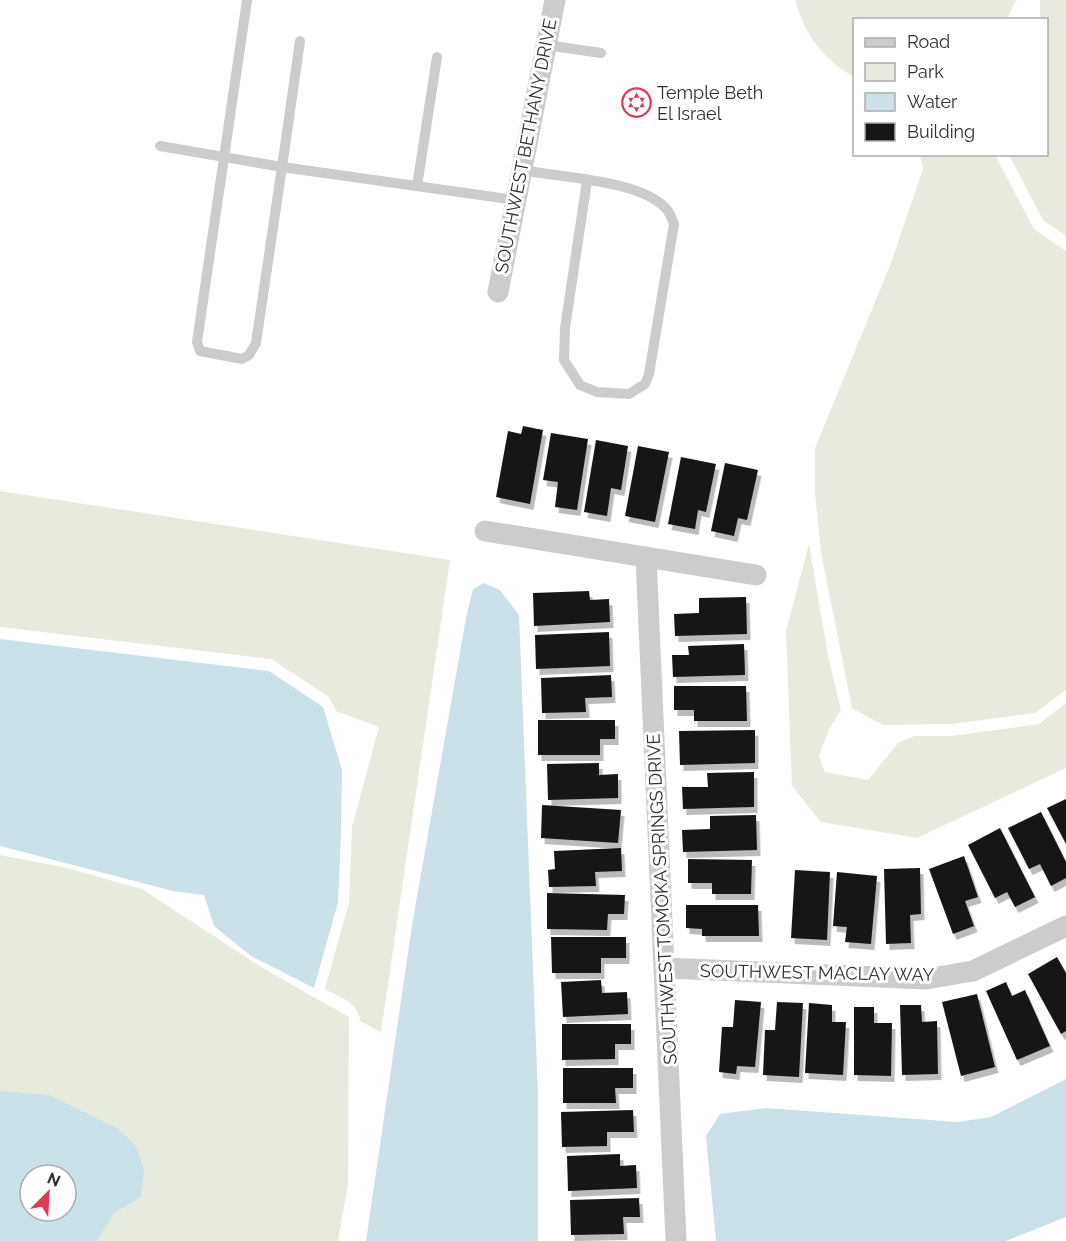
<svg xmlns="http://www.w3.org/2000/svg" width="1066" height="1241" font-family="Raleway,sans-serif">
	<defs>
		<filter id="shadow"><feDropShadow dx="3.5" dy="6" stdDeviation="0" flood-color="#0004"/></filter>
	</defs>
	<rect width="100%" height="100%" fill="#fff"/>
	<g fill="#e6ebde" fill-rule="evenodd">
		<path d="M795 0H1016L1007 19 854 20V77C823 59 805 35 795 0Z"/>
		<path d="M1040 0H1066V236L1043 220 1009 155 1046 154V20L1040 19Z"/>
		<path d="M920 155H995L1034 229 1066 251V690L1035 713 952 724 883 725 852 708 821 552 815 493V448L891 263 923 169Z"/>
		<path d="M0 491 450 560 381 1032 360 1021C359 1003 340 997 325 989L349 902 352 827 379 727 336 711 329 697 271 659 0 627Z"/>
		<path d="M809 544 828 656 841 710 829 729 819 756 825 772 868 780 898 743 915 736H952L1039 724 1066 703V768L917 838 821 822 792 786 786 631Z"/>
		<path d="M0 855 63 867 142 889 261 967 349 1017 348 1184 338 1241H0ZM30 1175H66V1211H30Z"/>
	</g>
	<g fill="#cbe1ea" fill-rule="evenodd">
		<path d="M484 583 500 590 519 615 538 1095V1241H366L412 925 466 618 473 589Z"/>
		<path d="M0 639 269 671 323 707 342 770 341 834 338 902 314 988 251 956 214 926 204 895 173 891 0 846Z"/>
		<path d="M1066 1079V1217L1006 1241H716L706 1136 720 1114 765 1108 958 1122 991 1117Z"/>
		<path d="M0 1091 49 1095 117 1128 136 1146 144 1169 141 1197 114 1213 97 1241H0ZM30 1175H66V1211H30Z"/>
	</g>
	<g fill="#161616" filter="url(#shadow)">
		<path d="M523 426 543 430 530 504 496 497 508 431 521 434Z"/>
		<path d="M551 433 588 439 577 510 555 507 558 482 543 480Z"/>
		<path d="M596 440 628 446 621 490 611 488 607 516 584 512Z"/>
		<path d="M638 446 669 452 655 522 625 516Z"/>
		<path d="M681 457 716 464 706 512 698 510 695 529 668 524Z"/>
		<path d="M725 463 758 470 747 520 738 518 734 536 711 531Z"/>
		<path d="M589 591 590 600 609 599 610 622 534 626 533 593Z"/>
		<path d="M746 597 747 634 675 636 674 614 699 613V598Z"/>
		<path d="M609 632 610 666 536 669 535 635Z"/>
		<path d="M744 644 745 675 673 677 672 655H689L688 646Z"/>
		<path d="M611 675 612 697 585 698 586 712 542 713 541 678Z"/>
		<path d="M674 686H746L747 721H694V710H674Z"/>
		<path d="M538 720H615V739H600V755H538Z"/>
		<path d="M755 730V763L680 765 679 731Z"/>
		<path d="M599 763V775L618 774V798L548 800 547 764Z"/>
		<path d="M754 772V807L683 809 682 787H708L707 773Z"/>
		<path d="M1066 799V844L1047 808Z"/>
		<path d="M542 805 621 810 618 843 541 838Z"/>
		<path d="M1041 812 1066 862V878L1051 886 1040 864 1029 869 1008 828Z"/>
		<path d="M756 815 757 850 683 852 682 830 710 829V816Z"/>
		<path d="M1000 828 1035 897 1015 907 1007 892 995 898 968 845Z"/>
		<path d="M621 848 622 871 595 872 596 886 549 887 548 870 555 869 554 851Z"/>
		<path d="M964 856 978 897 965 901 974 926 953 934 929 869Z"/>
		<path d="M688 859 752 860 751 894H712V883H688Z"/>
		<path d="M920 868 921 914 910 915 911 943 886 944 884 869Z"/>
		<path d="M795 870 830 872 827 940 791 938Z"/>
		<path d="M837 872 877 876 871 944 845 942 847 927 833 926Z"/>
		<path d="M547 893 625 895 624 914H608L607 930 547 929Z"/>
		<path d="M686 905H758L759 936H702V929L686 928Z"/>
		<path d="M551 937H626V958H601V973H552Z"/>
		<path d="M1057 957 1066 973V1031L1061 1034 1028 974Z"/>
		<path d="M601 980 602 993 627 992 628 1014 563 1017 561 982Z"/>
		<path d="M1006 982 1012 996 1025 990 1050 1046 1017 1060 986 991Z"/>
		<path d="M977 994 995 1067 961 1076 942 1002Z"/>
		<path d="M735 1000 761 1002 755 1067 737 1066 736 1074 719 1072 722 1027H733Z"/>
		<path d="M777 1002 803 1003 799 1077 763 1075 765 1030H775Z"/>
		<path d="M809 1003 832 1005V1022H846L843 1075 805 1073Z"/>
		<path d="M900 1005H921L922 1022 937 1021 938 1074 902 1075Z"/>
		<path d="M854 1007H874V1023H892L891 1076 854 1075Z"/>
		<path d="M562 1024H631V1044H615V1059L562 1060Z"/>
		<path d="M563 1068H633V1088H615L616 1103H563Z"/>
		<path d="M633 1110 634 1132H607V1146L562 1147 561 1112Z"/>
		<path d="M620 1154V1166L636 1165 637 1188 568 1191 567 1156Z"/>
		<path d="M639 1198 640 1217H623L624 1234 571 1235 570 1200Z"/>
	</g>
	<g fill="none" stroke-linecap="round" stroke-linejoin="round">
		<g stroke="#ccc" stroke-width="10">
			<path d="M247 0 197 342 200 351 242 359 249 355 256 343 282 167 515 200"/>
			<path d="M546 45 601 53"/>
			<path d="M160 146 282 167 300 41"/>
			<path d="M521 170C558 177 645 180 668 211 671 215 672 220 674 224L649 374 645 384 629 394 597 392 580 385 564 360 565 328 587 181"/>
			<path d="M417 186 437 57"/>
		</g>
		<g stroke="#ccc" stroke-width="21">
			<path d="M498 292 555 0"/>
			<path d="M485 531 756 575"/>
			<path d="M646 557 676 1241"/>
			<path d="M665 968 926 979 973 971 1066 926"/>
		</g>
	</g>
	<defs>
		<symbol id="synagogue-ring" viewBox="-11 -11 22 22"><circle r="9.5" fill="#fff" stroke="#da3c57" stroke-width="1.5"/><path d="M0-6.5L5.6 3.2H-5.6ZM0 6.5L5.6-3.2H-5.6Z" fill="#da3c57"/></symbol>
	</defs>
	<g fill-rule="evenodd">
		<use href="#synagogue-ring" x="620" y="86" width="33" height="33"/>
	</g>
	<g text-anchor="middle" stroke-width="6" stroke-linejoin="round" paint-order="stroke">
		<g font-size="18" fill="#2f2f2f" stroke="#fff" text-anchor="start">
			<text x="657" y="99">Temple Beth<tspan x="657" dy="21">El Israel</tspan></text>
		</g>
		<g font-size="18" fill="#2f2f2f" stroke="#fff">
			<text transform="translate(526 146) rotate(-79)" y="6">SOUTHWEST BETHANY DRIVE</text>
			<text transform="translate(662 899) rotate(-93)" y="6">SOUTHWEST TOMOKA SPRINGS DRIVE</text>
			<text transform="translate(817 973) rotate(1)" y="6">SOUTHWEST MACLAY WAY</text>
		</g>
	</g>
	<rect x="853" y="18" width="195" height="138" fill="#ffffff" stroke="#acacac" stroke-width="1.5"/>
	<rect x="865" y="38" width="30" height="9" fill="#cccccc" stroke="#acacac" stroke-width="1.5"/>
	<text x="907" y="48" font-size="18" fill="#2f2f2f">Road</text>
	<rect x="865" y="63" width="30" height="18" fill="#e6ebde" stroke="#acacac" stroke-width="1.5"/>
	<text x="907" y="78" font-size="18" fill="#2f2f2f">Park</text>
	<rect x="865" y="93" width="30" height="18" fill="#cbe1ea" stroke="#acacac" stroke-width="1.5"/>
	<text x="907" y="108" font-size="18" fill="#2f2f2f">Water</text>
	<rect x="865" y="123" width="30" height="18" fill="#161616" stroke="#acacac" stroke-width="1.5"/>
	<text x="907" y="138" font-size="18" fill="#2f2f2f">Building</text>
	<g transform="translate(48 1193) rotate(24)"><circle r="28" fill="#ffffff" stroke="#acacac" stroke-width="1.5"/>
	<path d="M0-4.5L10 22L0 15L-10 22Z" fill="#da3c57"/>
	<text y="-9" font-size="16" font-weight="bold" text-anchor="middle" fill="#2f2f2f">N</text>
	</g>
</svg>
